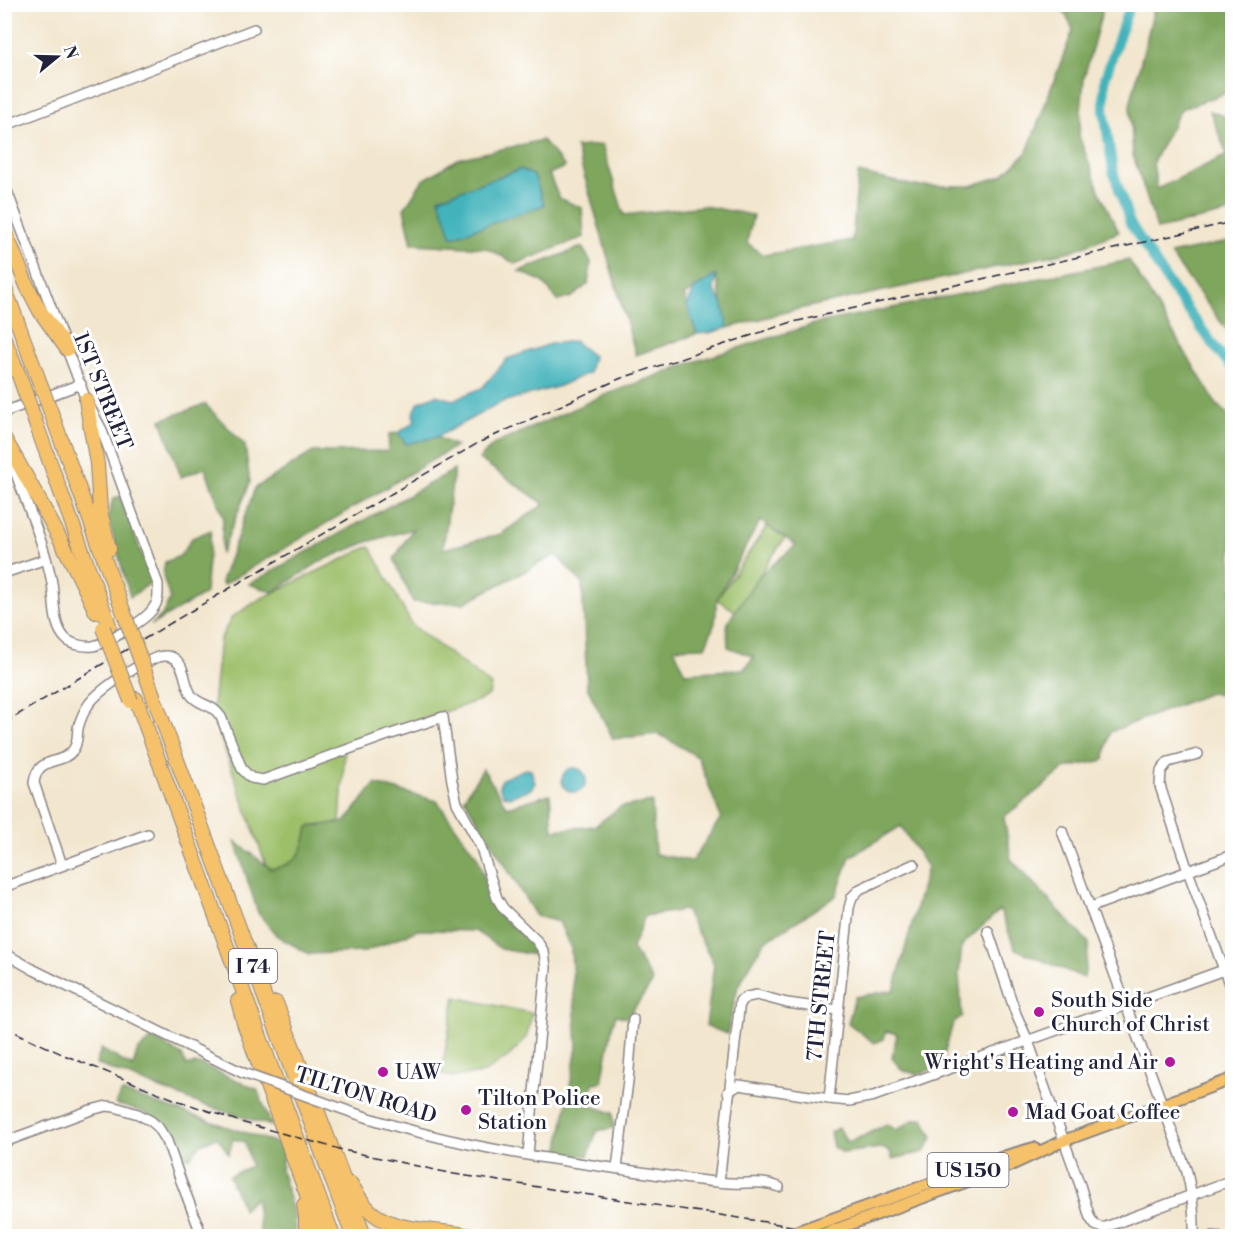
<svg xmlns="http://www.w3.org/2000/svg" width="1237" height="1241" font-family="'Libre Bodoni',serif">
	<rect width="100%" height="100%" fill="#fff"/>
	<filter id="ink" filterUnits="userSpaceOnUse"><feTurbulence type="fractalNoise" baseFrequency=".0167" numOctaves="2"/><feDisplacementMap in="SourceGraphic" scale="12" xChannelSelector="R" yChannelSelector="G"/><feConvolveMatrix kernelMatrix="1 2 1 2 8 2 1 2 1" color-interpolation-filters="sRGB"/></filter>
	<filter id="wash" filterUnits="userSpaceOnUse"><feTurbulence type="fractalNoise" baseFrequency=".008" numOctaves="4" result="noise"/><feDisplacementMap in="SourceGraphic" scale="24" xChannelSelector="R" yChannelSelector="G"/><feGaussianBlur stdDeviation="1.35" result="paint"/><feColorMatrix in="noise" values="0 0 0 0 0 0 0 0 0 0 0 0 0 0 0 0 0 1.4 0 .05"/><feComposite in="paint" operator="in"/></filter>
	<g filter="url(#wash)">
		<rect width="100%" height="100%" fill="#f2e6ce"/>
		<g fill="#9dbf69" stroke="#607052" stroke-width="1.5">
			<path d="M767 526 785 538 735 611 717 599Z"/>
			<path d="M370 546 412 625 491 685 489 695 480 700 345 746 340 823 308 827C304 852 298 864 272 869L266 865 212 714 220 639 232 617 260 599Z"/>
			<path d="M455 997 532 1013 527 1036 520 1045 508 1057 484 1073 453 1077 441 1074Z"/>
		</g>
		<g fill="#7ea65d" stroke="#50644c" stroke-width="1.5" fill-rule="evenodd">
			<path d="M1061 5H1104L1084 78 1079 136 1101 195 1119 232 1071 251 790 311 728 328 716 276 684 295 697 334 636 355 576 147 602 145 624 215 704 206 753 215 747 243 764 255 852 240 858 173 915 186H970L1002 176 1027 152 1073 30Z"/>
			<path d="M1155 5H1232V91L1181 109 1153 162 1157 189 1227 155 1210 111 1232 119V212L1157 229 1133 155 1130 105Z"/>
			<path d="M542 140 565 167 549 174 559 198 582 208 584 237 516 264 486 248 412 244 404 209 422 181 457 159ZM534 176 544 205 452 237 439 198Z"/>
			<path d="M1232 241V337L1170 254Z"/>
			<path d="M582 247 591 262 588 284 572 297 558 301 543 282 519 271Z"/>
			<path d="M1129 260 1217 405 1232 418V697L1210 693 1110 732 1104 760 1066 768 1004 817 1011 859 1089 943 1084 978 1015 949 1000 910 962 945 959 974 962 1017 953 1023 941 1066 919 1074 903 1071 892 1058 897 1034 886 1031 884 1039 874 1043 848 1023 855 997 894 990 927 867 901 826 850 857 836 896 764 942 738 986 727 1034 706 1026 714 964 685 910 645 916 632 948 653 982 627 1018 616 1015 612 1028 602 1082 593 1083 589 1105 613 1113 614 1128 597 1131 588 1156 558 1153 577 1047 571 949 559 922 536 916 464 798 483 769 507 807 550 794 553 830 595 826 620 807 652 802 655 854 692 861 721 818 698 757 659 734 613 739 587 687 582 583 556 555 464 603 413 602 394 559 413 529 367 542 321 561 273 592 249 584 454 470 443 549 501 534 544 504 479 459 493 445 602 396 693 362 818 323ZM760 521 796 545 759 576 735 611 727 624 728 647 754 657 744 669 685 673 674 648 705 647 715 623 717 599Z"/>
			<path d="M205 404 245 445 250 483 221 554 223 517 205 468 181 477 161 420Z"/>
			<path d="M398 433 406 444 437 437 456 446 223 585 221 582 255 488 313 452 388 451 389 434Z"/>
			<path d="M120 496 152 582 130 597 108 517 113 499Z"/>
			<path d="M211 530 205 594 151 625 162 615 170 599 163 576 165 562 180 556 192 538Z"/>
			<path d="M375 784 437 801 478 858 496 912 535 946V955L501 949 475 931 418 930 365 952 309 954 277 936 258 913 235 841 271 869C298 865 304 852 308 827L345 822Z"/>
			<path d="M152 1038 182 1055 186 1065 200 1064 257 1089 272 1126 203 1105 96 1064 101 1049 133 1067 137 1052Z"/>
			<path d="M122 1092 280 1144 283 1156 281 1170 294 1216 295 1236H261L255 1198 243 1210 229 1176 251 1166 245 1142 233 1139 229 1154 217 1137 201 1144 190 1158 177 1153C173 1143 168 1130 160 1123 148 1111 130 1109 115 1104Z"/>
			<path d="M923 1118 933 1137 924 1152 892 1159 890 1151 881 1148 843 1153 833 1147 830 1132 838 1128 848 1142 868 1134 886 1124 897 1130 913 1120Z"/>
		</g>
		<g fill="#43b3bb" stroke="#326a7b" stroke-width="1.5">
			<path d="M521 169 534 176 544 205 452 237 439 198Z"/>
			<path d="M716 275 714 289 723 305 728 328 709 333 697 334 687 306 694 289Z"/>
			<path d="M574 341 593 356 589 373 557 387 502 402 437 437 406 444 398 433 415 422 413 414 419 402 436 395 453 400 482 388 507 359 550 344Z"/>
			<circle cx="574" cy="780" r="12"/>
			<path d="M525 769 531 770 535 783 531 789 510 797 503 795 499 786 502 779Z"/>
		</g>
		<g fill="none" stroke-linecap="round" stroke-linejoin="round">
			<path stroke="#43b3bb" stroke-width="10" d="M1130 4 1105 78 1104 111 1113 171 1130 223 1173 290 1218 351 1232 367"/>
		</g>
	</g>
	<g filter="url(#ink)">
		<g fill="none" stroke-linecap="round" stroke-linejoin="round">
			<defs>
				<g id="minor">
					<path d="M4 126 254 29"/>
					<path d="M4 183 86 400 101 428 158 584C158 594 159 602 152 610 144 621 107 643 93 646 85 647 74 645 67 640 52 627 55 601 52 583 44 540 23 498 10 456"/>
					<path d="M4 412 81 384"/>
					<path d="M4 573 46 559"/>
					<path d="M1198 754 1168 762 1161 771 1160 786 1188 871 1232 992"/>
					<path d="M1062 831 1187 1172C1192 1194 1195 1214 1194 1236"/>
					<path d="M62 865 34 783C37 755 62 766 73 750 78 744 77 735 78 728 80 721 83 713 87 707 96 691 136 666 153 659 159 656 169 654 175 659 186 667 184 685 192 696 200 706 212 703 221 717L242 769 251 778 263 780 385 736 443 717 452 781 457 803 480 845 497 898 503 908 537 941 544 952 546 968 528 1154"/>
					<path d="M4 887 148 834"/>
					<path d="M1091 907 1232 855"/>
					<path d="M988 931 1016 1014 1028 1041 1080 1185 1090 1218 1095 1225 1103 1228 1122 1221 1232 1180"/>
					<path d="M4 953 34 970 243 1073"/>
					<path d="M728 1092 739 1085 829 1099 849 1101 874 1096 1232 967"/>
					<path d="M829 1099 849 908 852 897 860 889 914 864"/>
					<path d="M334 1106C362 1116 389 1125 418 1132 496 1153 581 1163 661 1175 684 1178 707 1182 730 1183 748 1184 762 1180 779 1187"/>
					<path d="M4 1142 91 1110 107 1106 115 1107 138 1114 151 1121 158 1127 167 1141 181 1181 202 1236"/>
					<path d="M617 1168 628 1081 633 1019"/>
					<path d="M719 1182 740 1001 747 997 757 995 787 1003 838 1010"/>
					<path d="M1213 1236H1217"/>
				</g>
				<g id="major">
					<path d="M874 1204 1006 1156 1034 1148"/>
					<path d="M878 1214 1009 1166 1063 1141 1232 1079"/>
				</g>
				<g id="highway">
					<path d="M4 229 27 286 40 311 67 349"/>
					<path d="M4 286 38 378"/>
					<path d="M4 338 20 378"/>
					<path d="M86 400 97 464 100 510 109 549"/>
					<path d="M52 415 125 616"/>
					<path d="M36 424 109 625"/>
					<path d="M4 438C37 495 69 552 96 612"/>
					<path d="M153 695 353 1236"/>
					<path d="M136 699 333 1236"/>
					<path d="M238 1001 244 1023 322 1236"/>
					<path d="M276 1003 337 1162 364 1236"/>
					<path d="M351 1184C357 1194 363 1206 374 1214 399 1233 441 1229 471 1236"/>
					<path d="M304 1205 306 1218V1236"/>
				</g>
			</defs>
			<use href="#minor" stroke="#8a8484" stroke-width="12"/>
			<use href="#major" stroke="#8a8484" stroke-width="14"/>
			<use href="#highway" stroke="#8a8484" stroke-width="16"/>
			<use href="#minor" stroke="#fff" stroke-width="9"/>
			<use href="#major" stroke="#f5c16b" stroke-width="10"/>
			<use href="#highway" stroke="#f5c16b" stroke-width="14"/>
			<g stroke="#22223b" stroke-width="1.5" stroke-dasharray="9 4.5" stroke-linecap="butt">
				<path d="M4 723 196 608 478 443 619 379 789 323 1232 222"/>
				<path d="M4 1027 64 1055 179 1101 244 1123 343 1150 454 1174 856 1236"/>
			</g>
			<defs>
				<path id="minor-bridge" d="M243 1073 334 1106"/>
				<g id="major-bridge">
					<path d="M784 1236 874 1204"/>
					<path d="M818 1236 878 1214"/>
				</g>
				<g id="highway-bridge">
					<path d="M20 378 36 424"/>
					<path d="M38 378 52 415"/>
					<path d="M125 616 153 695"/>
					<path d="M103 628 131 701"/>
				</g>
			</defs>
			<use href="#minor-bridge" stroke="#8a8484" stroke-width="12" stroke-linecap="butt"/>
			<use href="#major-bridge" stroke="#8a8484" stroke-width="14" stroke-linecap="butt"/>
			<use href="#highway-bridge" stroke="#8a8484" stroke-width="16" stroke-linecap="butt"/>
			<use href="#minor-bridge" stroke="#fff" stroke-width="9"/>
			<use href="#major-bridge" stroke="#f5c16b" stroke-width="10"/>
			<use href="#highway-bridge" stroke="#f5c16b" stroke-width="14"/>
		</g>
	</g>
	<g fill="#b5179e" stroke="#fff" stroke-width="2">
		<circle cx="1039" cy="1012" r="6"/>
		<circle cx="1170" cy="1062" r="6"/>
		<circle cx="383" cy="1072" r="6"/>
		<circle cx="466" cy="1110" r="6"/>
		<circle cx="1013" cy="1112" r="6"/>
	</g>
	<g text-anchor="middle" stroke-width="6" stroke-linejoin="round" paint-order="stroke">
		<g fill="#fff" stroke="#646476" stroke-width="1.5">
			<rect x="229" y="949" width="48" height="34" rx="4.5"/>
			<rect x="927.5" y="1153" width="81" height="34" rx="4.5"/>
		</g>
		<g font-size="20" font-weight="bold" fill="#22223b">
			<text x="253" y="973">I 74</text>
			<text x="968" y="1177">US 150</text>
		</g>
		<g font-size="21" fill="#22223b" stroke="#fff">
			<text transform="translate(103 391) rotate(68)" y="7">1ST STREET</text>
			<text transform="translate(821 996) rotate(-84)" y="7">7TH STREET</text>
			<text transform="translate(366 1095) rotate(17)" y="7">TILTON ROAD</text>
		</g>
		<g font-size="21" fill="#22223b" stroke="#fff" text-anchor="start">
			<text x="1051" y="1007">South Side<tspan x="1051" dy="24">Church of Christ</tspan></text>
			<text x="1158" y="1069" text-anchor="end">Wright's Heating and Air</text>
			<text x="395" y="1079">UAW</text>
			<text x="478" y="1105">Tilton Police<tspan x="478" dy="24">Station</tspan></text>
			<text x="1025" y="1119">Mad Goat Coffee</text>
		</g>
	</g>
	<rect width="1237" height="1241" fill="none" stroke="#fff" stroke-width="24"/>
	<g transform="translate(57 57) rotate(71)" stroke="#ffffff" stroke-width="4.5" paint-order="stroke">
	<path d="M0-4.5L10 22L0 15L-10 22Z" fill="#22223b"/>
	<text y="-9" font-size="16" font-weight="bold" text-anchor="middle" fill="#22223b">N</text>
	</g>
</svg>
